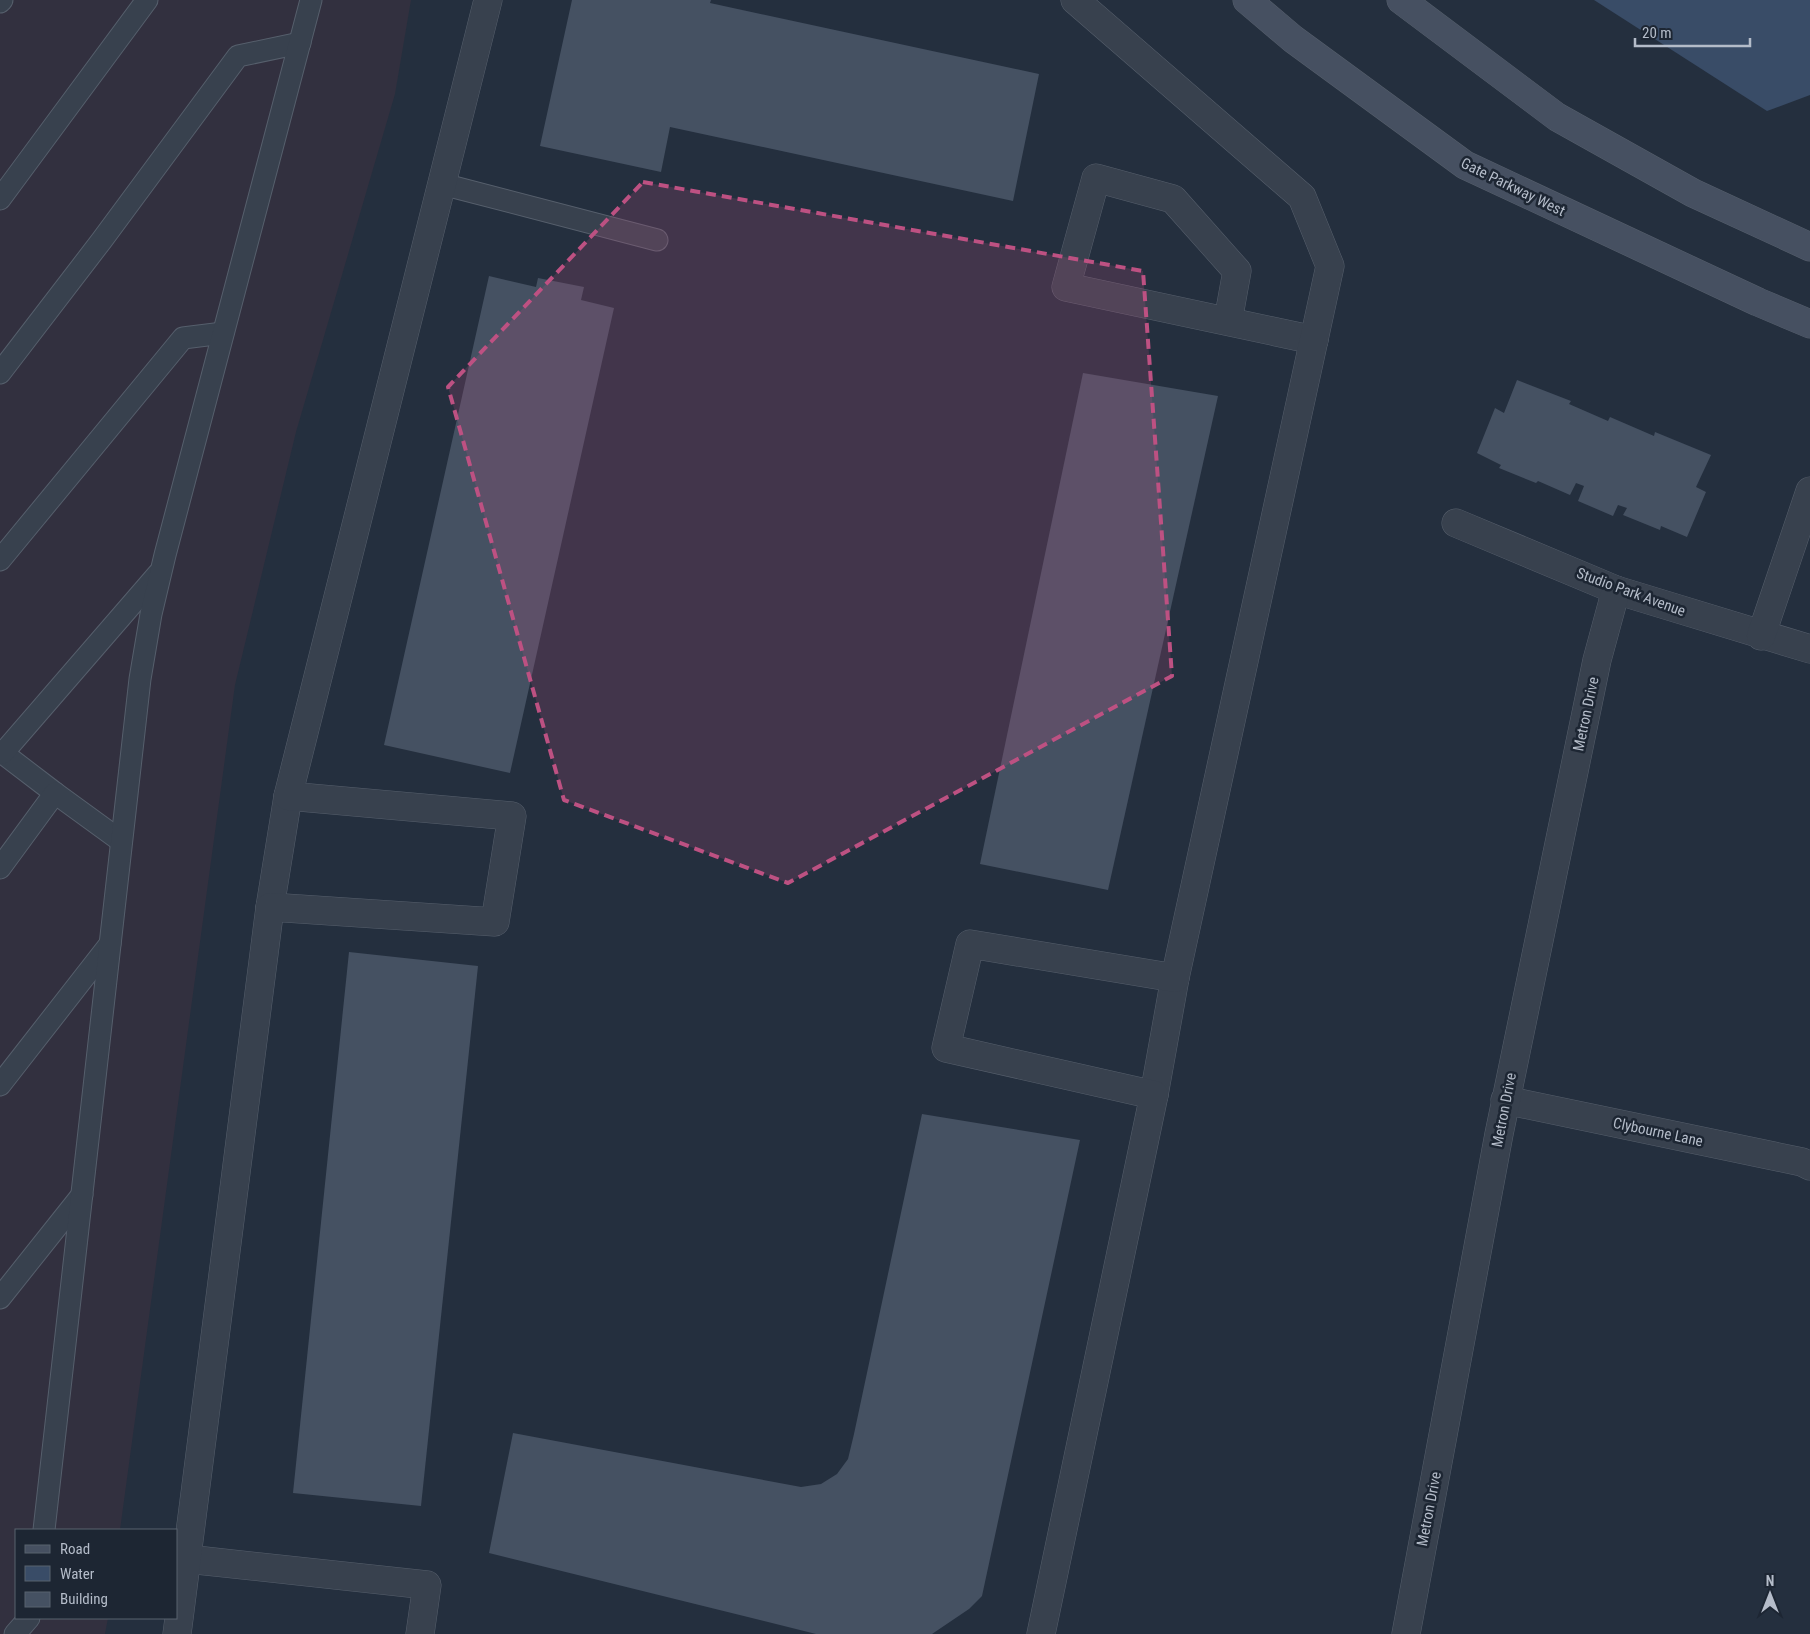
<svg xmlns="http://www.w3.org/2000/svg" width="1810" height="1634" font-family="'Roboto Condensed',sans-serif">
	<rect width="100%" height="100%" fill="#242f3e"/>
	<path fill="#32303f" d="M0 0H411L395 94 296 432 235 685 120 1530H16V1618H108L105 1634H0Z"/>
	<path fill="#394c67" d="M1594 0H1810V95L1767 111Z"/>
	<g fill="#455162">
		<path d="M572 0H711L710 3 1039 74 1013 201 670 127 661 172 540 146Z"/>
		<path d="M489 276 536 287 538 278 584 287 581 300 614 308 510 773 384 745Z"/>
		<path d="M1083 373 1218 396 1108 890 980 864Z"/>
		<path d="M1517 380 1571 401 1569 404 1608 421 1610 417 1654 436 1655 432 1711 455 1696 487 1706 492 1687 537 1661 526 1660 530 1623 515 1627 508 1618 505 1613 516 1578 501 1584 486 1576 483 1570 495 1538 481 1536 483 1499 468 1501 465 1477 453 1495 408 1504 413Z"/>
		<path d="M349 952 478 966 421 1506 293 1493Z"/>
		<path d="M922 1114 1080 1140 982 1596 969 1609 932 1634H816L489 1553 513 1433 801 1487 821 1484 837 1474 848 1459 854 1434Z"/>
	</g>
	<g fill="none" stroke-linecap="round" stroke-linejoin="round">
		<defs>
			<g id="lane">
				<path d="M0 2 2 0"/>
				<path d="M442 184 657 240"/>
				<path d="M0 199 147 0"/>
				<path d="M0 373 102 240 238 56 300 43"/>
				<path d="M0 560 183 338 223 333"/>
				<path d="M0 751 55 793"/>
				<path d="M3 753 158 574"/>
				<path d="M0 868 55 793 121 841"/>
				<path d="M0 1085 110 944"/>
				<path d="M0 1298 82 1195"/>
				<path d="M44 1530 140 679 151 614 165 555 311 0"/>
				<path d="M15 1634 29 1618"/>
			</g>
			<g id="street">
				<path d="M1228 321 1237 271 1173 199 1096 178 1066 287 1314 340"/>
				<path d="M1456 523 1616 590 1810 649"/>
				<path d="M1761 636 1810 491"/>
				<path d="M270 907 288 796"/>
				<path d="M1154 1095 1175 978"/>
				<path d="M1505 1100 1802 1162 1810 1166"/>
				<path d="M187 1559 427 1585 420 1634"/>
				<path d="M177 1634 270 907 495 922 512 816 288 796 488 0"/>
				<path d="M1041 1634 1154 1095 946 1048 970 944 1175 978 1330 266 1302 197 1075 0"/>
				<path d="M1406 1634 1499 1134 1597 660 1616 590"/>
			</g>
			<g id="secondary">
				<path d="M1247 0 1293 39 1465 165 1758 302 1810 324"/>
				<path d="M1401 0 1557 117 1693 193 1810 247"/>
			</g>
		</defs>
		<use href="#lane" stroke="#565f6c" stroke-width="23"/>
		<use href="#street" stroke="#565f6c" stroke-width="29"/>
		<use href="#secondary" stroke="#565f6c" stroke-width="29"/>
		<use href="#lane" stroke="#38414e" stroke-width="21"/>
		<use href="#street" stroke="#38414e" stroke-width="28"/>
		<use href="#secondary" stroke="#465061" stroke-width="28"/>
	</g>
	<path fill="#bd5182" fill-opacity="0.2" stroke="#bd5182" stroke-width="4" stroke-dasharray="10 6" stroke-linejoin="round" d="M643 182 1143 271 1172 676 788 883 564 800 448 387Z"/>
	<g text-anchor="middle" stroke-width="5" stroke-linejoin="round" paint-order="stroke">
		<g font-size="15" fill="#b4bcc9" stroke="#1d2633">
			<text transform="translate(1513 187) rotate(26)" y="5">Gate Parkway West</text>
			<text transform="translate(1631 592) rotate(20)" y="5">Studio Park Avenue</text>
			<text transform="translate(1586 714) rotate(-78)" y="5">Metron Drive</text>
			<text transform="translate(1504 1110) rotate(-79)" y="5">Metron Drive</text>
			<text transform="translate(1658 1132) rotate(12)" y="5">Clybourne Lane</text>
			<text transform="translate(1429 1509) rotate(-79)" y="5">Metron Drive</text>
		</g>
	</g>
	<rect x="15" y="1529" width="162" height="90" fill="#1d2633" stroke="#59626f"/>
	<rect x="25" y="1545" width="25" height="8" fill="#465061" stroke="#59626f"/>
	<text x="60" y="1554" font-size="15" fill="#b4bcc9">Road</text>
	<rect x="25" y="1566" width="25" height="15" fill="#394c67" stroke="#59626f"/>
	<text x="60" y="1579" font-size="15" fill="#b4bcc9">Water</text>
	<rect x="25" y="1592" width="25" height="15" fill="#455162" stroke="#59626f"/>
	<text x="60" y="1604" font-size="15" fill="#b4bcc9">Building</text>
	<g transform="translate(1770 1594)" stroke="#1d2633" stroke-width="4" paint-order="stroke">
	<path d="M0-4L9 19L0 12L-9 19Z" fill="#b4bcc9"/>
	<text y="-8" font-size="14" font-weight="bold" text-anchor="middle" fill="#b4bcc9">N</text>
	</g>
	<path d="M1635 38v8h115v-8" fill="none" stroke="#b4bcc9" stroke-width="2.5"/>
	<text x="1642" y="38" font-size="15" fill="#b4bcc9" stroke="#1d2633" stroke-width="4" paint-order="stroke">20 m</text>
</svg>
